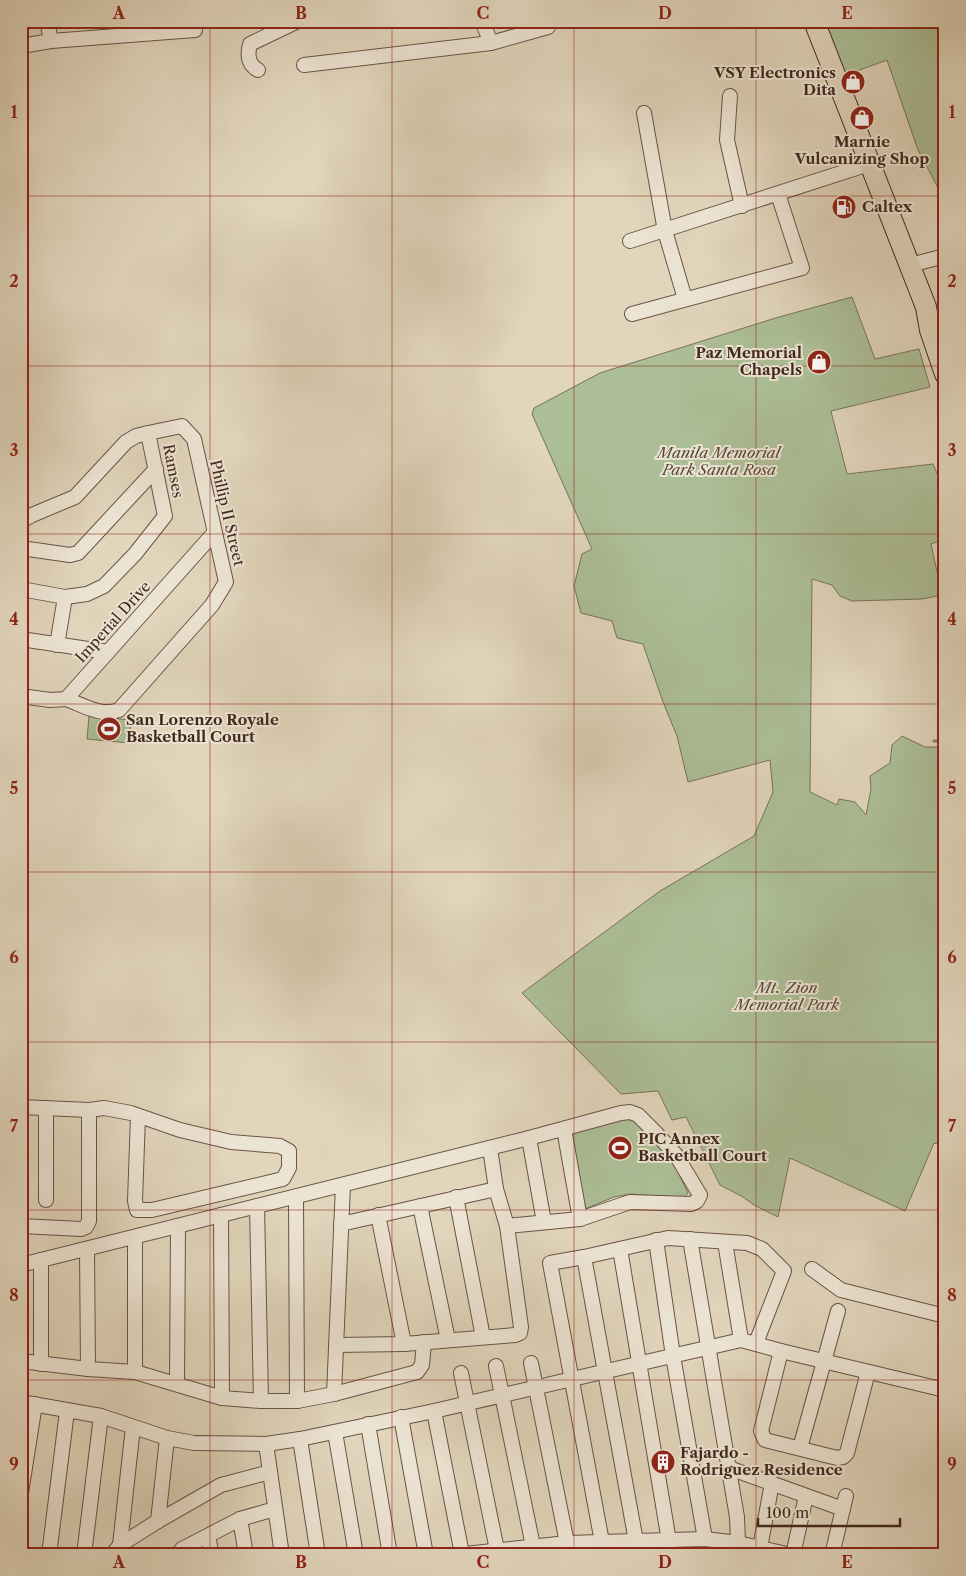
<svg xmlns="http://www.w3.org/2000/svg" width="966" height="1576" font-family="'Libre Caslon Text',serif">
	<rect width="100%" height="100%" fill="#e1d5bc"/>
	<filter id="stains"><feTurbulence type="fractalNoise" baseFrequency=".004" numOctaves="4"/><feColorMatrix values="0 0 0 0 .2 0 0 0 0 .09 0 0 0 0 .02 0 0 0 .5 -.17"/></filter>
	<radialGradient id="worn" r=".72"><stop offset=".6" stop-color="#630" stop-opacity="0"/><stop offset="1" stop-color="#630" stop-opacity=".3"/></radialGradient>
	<g fill="#acbe96" stroke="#77735a">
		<path d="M823 21H945V201L918 150 887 60 843 76Z"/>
		<path d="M852 297 875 359 919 349 930 387 831 411 847 474 933 464 945 492V539L931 544 942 595 922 599 852 601 840 596 832 585 812 579 810 792 837 805 839 799 855 802 866 815 871 789 870 776 890 763 892 745 902 736 925 747H945V1146L934 1143 905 1211 790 1158 778 1217 754 1205 743 1197 720 1185 686 1117 672 1120 658 1091 621 1094 522 993 660 891 754 836 773 792 770 760 688 782 677 736 663 702 643 644 617 638 612 621 581 613 574 586 582 554 592 549 532 414 534 408 600 373 779 317Z"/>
		<path d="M89 716 131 720 129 743 87 739Z"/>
		<path d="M631 1117 672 1159 688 1193 684 1198 631 1194 614 1197 580 1211 562 1130Z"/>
	</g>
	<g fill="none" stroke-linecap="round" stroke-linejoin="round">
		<path stroke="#777d7d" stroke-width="3" d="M934 741H945"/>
		<defs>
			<g id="minor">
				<path d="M47 21 51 41"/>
				<path d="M482 21 491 43"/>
				<path d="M21 46 51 41 195 30 194 21"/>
				<path d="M304 65 491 43 548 27 547 21"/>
				<path d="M258 70C248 64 247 55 250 44L298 21"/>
				<path d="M730 96 727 140 742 206"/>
				<path d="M644 113 665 231 685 299"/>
				<path d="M630 241 869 164"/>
				<path d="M910 265 945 256"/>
				<path d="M632 314 802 268 778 194"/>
				<path d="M21 521 32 515 75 497 126 442 136 436 148 433 182 426 194 439 226 582 212 605 119 710C101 717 83 705 66 699"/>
				<path d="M21 548 70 555 78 553 156 469"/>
				<path d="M21 589 65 597 87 594 104 586 135 554 165 516 148 433"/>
				<path d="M21 639 108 652"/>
				<path d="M57 645 65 597"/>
				<path d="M21 696 50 700 66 699 214 533"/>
				<path d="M21 1107 89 1110V1221L86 1227 81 1229 21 1226"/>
				<path d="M46 1108V1200"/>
				<path d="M89 1110 104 1108 131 1113 180 1130 231 1142 280 1146 289 1151V1168L283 1179 152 1210H137L135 1201 138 1116"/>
				<path d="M564 1129 580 1219"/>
				<path d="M529 1138 544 1222"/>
				<path d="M296 1197 297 1401"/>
				<path d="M456 1197 483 1337"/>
				<path d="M257 1206 261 1401"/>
				<path d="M420 1206 448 1340"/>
				<path d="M221 1215 222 1398"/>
				<path d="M378 1215 404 1344"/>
				<path d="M341 1224 496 1189"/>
				<path d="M135 1237V1372"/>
				<path d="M690 1239 737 1517 738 1543"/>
				<path d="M656 1240 673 1356 705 1539"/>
				<path d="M725 1242 741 1340"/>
				<path d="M87 1249 88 1369"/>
				<path d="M620 1249 669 1541"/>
				<path d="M584 1257 636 1541"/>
				<path d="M21 1265 529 1138 621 1113 630 1112 638 1115 655 1132 676 1155 700 1195 697 1201 691 1204 630 1202 580 1219 507 1226"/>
				<path d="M812 1269 841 1290 945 1316"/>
				<path d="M336 1345 404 1344 515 1335 520 1333 521 1327 507 1226 496 1189 490 1148"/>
				<path d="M781 1351 761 1431 765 1440 837 1458 843 1457 847 1453 868 1372"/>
				<path d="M21 1361 88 1369 135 1372 222 1398 261 1401H297L334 1394 417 1372 422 1365 424 1342"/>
				<path d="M531 1363 567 1543"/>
				<path d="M41 1364V1260"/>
				<path d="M496 1366 533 1546"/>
				<path d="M461 1373 497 1550"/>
				<path d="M177 1384 178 1226"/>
				<path d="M334 1394 343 1185"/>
				<path d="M21 1402 101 1416 167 1438 194 1443 266 1444 300 1439 434 1411 741 1340 781 1351 945 1390"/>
				<path d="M434 1411 462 1554"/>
				<path d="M401 1417 426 1555"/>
				<path d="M368 1424 390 1555"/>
				<path d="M335 1432 356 1555"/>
				<path d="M300 1439 318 1555"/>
				<path d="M266 1444 282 1555"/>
				<path d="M800 1448 838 1311"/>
				<path d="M729 1468 843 1509"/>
				<path d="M21 1493 35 1404"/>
				<path d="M240 1519 246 1555"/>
				<path d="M158 1521 167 1438"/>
				<path d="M208 1536 212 1555"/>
				<path d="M602 1542 550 1263 584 1257 668 1238 747 1243 762 1249 784 1271 756 1343"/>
				<path d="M120 1545 133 1427"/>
				<path d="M760 1548 772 1483"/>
				<path d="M49 1555 67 1411"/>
				<path d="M84 1555 101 1416"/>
				<path d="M112 1555 120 1545 158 1521 221 1485 270 1472"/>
				<path d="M177 1555 182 1549 240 1519 275 1509"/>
				<path d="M456 1555 567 1543 705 1539 738 1543 791 1555"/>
				<path d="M793 1555 806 1496"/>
				<path d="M832 1555 846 1496"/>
			</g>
			<path id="highway" d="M814 21 926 307 930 330 945 374"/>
		</defs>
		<use href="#minor" stroke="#6a5346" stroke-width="16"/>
		<use href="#highway" stroke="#42281e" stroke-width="22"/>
		<use href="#minor" stroke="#ece4d3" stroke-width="14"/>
		<use href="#highway" stroke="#e1d5bc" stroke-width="20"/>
	</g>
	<path fill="none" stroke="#8f2418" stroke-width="1" stroke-opacity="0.55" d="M210 21V1555M392 21V1555M574 21V1555M756 21V1555M21 196H945M21 366H945M21 534H945M21 704H945M21 872H945M21 1042H945M21 1210H945M21 1380H945"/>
	<defs>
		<symbol id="shop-disc" viewBox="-11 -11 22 22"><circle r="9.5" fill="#8f2418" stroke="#ece4d3"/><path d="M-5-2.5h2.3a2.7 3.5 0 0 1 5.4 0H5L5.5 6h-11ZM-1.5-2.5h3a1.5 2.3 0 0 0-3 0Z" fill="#fff"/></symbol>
		<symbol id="fuel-disc" viewBox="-11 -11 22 22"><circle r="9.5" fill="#8f2418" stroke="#ece4d3"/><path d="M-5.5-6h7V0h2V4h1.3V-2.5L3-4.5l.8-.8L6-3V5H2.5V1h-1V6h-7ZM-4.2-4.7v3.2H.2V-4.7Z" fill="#fff"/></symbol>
		<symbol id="stadium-disc" viewBox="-11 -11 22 22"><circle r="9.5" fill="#8f2418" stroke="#ece4d3"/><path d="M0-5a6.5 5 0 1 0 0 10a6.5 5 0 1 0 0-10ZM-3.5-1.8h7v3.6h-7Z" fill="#fff"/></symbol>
		<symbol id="building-disc" viewBox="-11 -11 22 22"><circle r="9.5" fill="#8f2418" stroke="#ece4d3"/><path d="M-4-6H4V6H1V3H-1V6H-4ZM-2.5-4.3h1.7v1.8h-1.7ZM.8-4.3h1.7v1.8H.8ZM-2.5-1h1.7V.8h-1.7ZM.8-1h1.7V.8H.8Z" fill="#fff"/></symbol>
	</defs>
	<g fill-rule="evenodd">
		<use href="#shop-disc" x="839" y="68" width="28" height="28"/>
		<use href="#shop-disc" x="848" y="104" width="28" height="28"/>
		<use href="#fuel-disc" x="830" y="193" width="28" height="28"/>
		<use href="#shop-disc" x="805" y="348" width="28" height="28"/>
		<use href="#stadium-disc" x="95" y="715" width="28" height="28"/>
		<use href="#stadium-disc" x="606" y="1134" width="28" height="28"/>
		<use href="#building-disc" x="649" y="1448" width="28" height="28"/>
	</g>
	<g text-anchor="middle" stroke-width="4" stroke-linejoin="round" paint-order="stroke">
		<g font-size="15" font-weight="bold" fill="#42281e" stroke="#ece4d3" text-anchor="start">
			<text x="836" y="78" text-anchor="end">VSY Electronics<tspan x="836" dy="17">Dita</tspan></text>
			<text x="862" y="147" text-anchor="middle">Marnie<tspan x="862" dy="17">Vulcanizing Shop</tspan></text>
			<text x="862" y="212">Caltex</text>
			<text x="802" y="358" text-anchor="end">Paz Memorial<tspan x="802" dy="17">Chapels</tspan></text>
			<text x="126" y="725">San Lorenzo Royale<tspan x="126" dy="17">Basketball Court</tspan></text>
			<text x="638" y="1144">PIC Annex<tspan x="638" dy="17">Basketball Court</tspan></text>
			<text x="680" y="1458">Fajardo -<tspan x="680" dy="17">Rodriguez Residence</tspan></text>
		</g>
		<g font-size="15" font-style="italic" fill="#574636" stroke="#ece4d3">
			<text x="719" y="458">Manila Memorial<tspan x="719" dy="17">Park Santa Rosa</tspan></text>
			<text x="787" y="993">Mt. Zion<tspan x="787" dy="17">Memorial Park</tspan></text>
		</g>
		<g font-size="15" fill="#42281e" stroke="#ece4d3">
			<text transform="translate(173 471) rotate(79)" y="5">Ramses</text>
			<text transform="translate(227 513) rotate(77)" y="5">Phillip II Street</text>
			<text transform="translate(113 622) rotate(-48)" y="5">Imperial Drive</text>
		</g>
	</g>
	<rect width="966" height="1576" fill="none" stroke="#e1d5bc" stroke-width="55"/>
	<path d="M758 1518v8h142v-8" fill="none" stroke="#42281e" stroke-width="2.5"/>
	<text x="766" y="1518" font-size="15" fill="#42281e" stroke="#ece4d3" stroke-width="4" paint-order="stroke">100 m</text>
	<rect x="28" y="28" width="910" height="1520" fill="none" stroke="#8f2418" stroke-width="2"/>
	<g font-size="16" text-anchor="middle" font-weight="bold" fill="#8f2418">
		<text x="119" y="19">A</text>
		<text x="301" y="19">B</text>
		<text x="483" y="19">C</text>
		<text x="665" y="19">D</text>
		<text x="847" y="19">E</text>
		<text x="14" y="118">1</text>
		<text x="952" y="118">1</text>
		<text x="14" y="287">2</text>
		<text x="952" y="287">2</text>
		<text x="14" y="456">3</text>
		<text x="952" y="456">3</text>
		<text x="14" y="625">4</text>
		<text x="952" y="625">4</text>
		<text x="14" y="794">5</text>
		<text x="952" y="794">5</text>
		<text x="14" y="963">6</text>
		<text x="952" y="963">6</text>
		<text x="14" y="1132">7</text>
		<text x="952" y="1132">7</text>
		<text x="14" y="1301">8</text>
		<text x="952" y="1301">8</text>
		<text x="14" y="1470">9</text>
		<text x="952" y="1470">9</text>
		<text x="119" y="1568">A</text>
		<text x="301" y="1568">B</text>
		<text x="483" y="1568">C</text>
		<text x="665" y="1568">D</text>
		<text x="847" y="1568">E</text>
	</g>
	<rect width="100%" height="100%" filter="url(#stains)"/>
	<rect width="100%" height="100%" fill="url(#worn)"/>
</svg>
